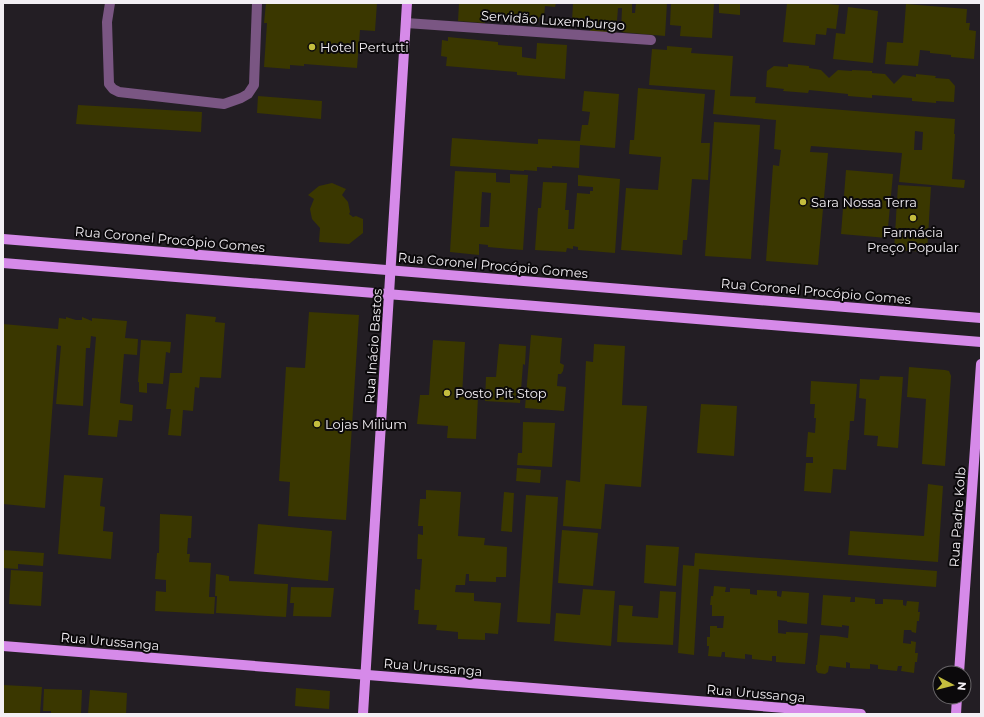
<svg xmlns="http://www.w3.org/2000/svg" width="984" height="717" font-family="Montserrat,sans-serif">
	<rect width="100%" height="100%" fill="#231e24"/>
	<g fill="#3a3700" fill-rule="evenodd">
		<path d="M266 3H377L375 31 360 30 357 68 304 64V66L290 65V69L264 67 267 23H264Z"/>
		<path d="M459 3H556L555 7 545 6 544 17H539V22L514 20V18L485 16V23L458 21Z"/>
		<path d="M573 3H632V13H635L636 3H667L665 36 621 32 622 8H618L616 34 590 32V24L572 22Z"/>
		<path d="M671 3H714L712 38 680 36 681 26 670 25Z"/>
		<path d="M719 3H740V15L719 13Z"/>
		<path d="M787 3H819L839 5 836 29 827 28 826 35 816 34 815 45 783 42Z"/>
		<path d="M906 4 967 9 966 23H970L969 30 976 31 974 59 951 57V55L930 53V51L920 50 918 66 885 64 887 42 903 43Z"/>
		<path d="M848 7 878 11 873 63 833 59 836 33 845 34Z"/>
		<path d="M448 37 498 42V45L522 47V57L536 59 537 43 567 45 565 79 517 75V72L446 66 447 57 441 56 442 40 448 41Z"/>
		<path d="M667 46 692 48 691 53 733 56 730 96 756 97 755 103 955 119 954 134H955L952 179 965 180 964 188 899 182 902 153 811 146 810 152 828 153 818 265 766 261 773 165 779 166 781 150 774 149 776 120 713 114 715 90 649 85 652 49 667 50ZM915 131 923 132 922 150H914Z"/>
		<path d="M788 64 809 66V68L821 70 829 78 838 70 852 71V70L872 71V73L885 74 894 84 903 75 916 77V74L936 76 935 78 949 79 955 86 954 102 936 101V103L912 101V98L872 95V98L848 96V94L809 90 808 93 783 91 784 89 766 87 767 71 774 66 788 67Z"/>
		<path d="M638 88 705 94 701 143H710L708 180 692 179 687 240H683L682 255 621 250 626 188 658 190 661 157 629 154 630 140H634Z"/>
		<path d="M584 91 619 94 615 148 580 145 579 168 552 166V168L537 167V171L524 170V171L450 166 452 138 538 144V139L580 141 582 125H588L590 112 582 111Z"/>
		<path d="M258 96 322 101 321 119 257 113Z"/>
		<path d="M78 105 202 112 201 132 76 124Z"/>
		<path d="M714 122 760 125 751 259 705 256Z"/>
		<path d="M846 170 893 174 887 238 841 234Z"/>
		<path d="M455 171 496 173V182L510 183V174L528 175 523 250 488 247V245L479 244V255L450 252ZM482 192 491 193 489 227H480Z"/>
		<path d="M578 175 620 179 615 253 578 250V247L573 246V249L567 248 566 252 535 250 538 208H541L543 182 567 183 565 210H569L568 229H574L577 193 590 194V191H593V187L578 186Z"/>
		<path d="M332 183 346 189 342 195 348 202 350 212 349 214 353 217 356 216 363 219V233L349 244 319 242 320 228 312 219 310 209 314 199 308 195 319 186Z"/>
		<path d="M898 185 931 187 927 252 894 250Z"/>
		<path d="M309 312 359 315 346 520 288 516 290 482 279 481 286 367 305 368Z"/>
		<path d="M186 314 216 317 215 322 225 323 221 378 200 377 199 388 195 387 193 411 183 410 181 436 168 435 171 409H166L170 373H182Z"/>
		<path d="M66 317 76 320H82V317L92 321V318L127 321 125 338 138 339 137 355 124 354 120 403 133 405 132 421 119 420 117 437 88 435 96 337 91 336 90 348H86L83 406 56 404 61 346 57 345 45 508 3 504V324L58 329 59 318 66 319Z"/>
		<path d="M531 335 562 338 560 363 564 365 563 371 561 374H558L557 386 566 387 564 411 525 408Z"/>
		<path d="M141 340 171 342 170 353 166 352 163 384 147 383V393L139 392V382H138Z"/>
		<path d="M433 340 465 342 462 396 478 397 476 439 447 438 448 426 417 424 420 395H429Z"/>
		<path d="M499 344 526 346 525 365 523 364 520 403 485 401 486 377H496Z"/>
		<path d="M594 344 625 346 622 405 647 406 641 487 605 484 601 529 563 526 566 480 580 482 586 361 593 362Z"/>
		<path d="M909 367 945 370 949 371 951 376 945 466 922 464 926 399 907 397Z"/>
		<path d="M880 376 903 377 898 448 877 446 878 436 864 435 866 399 859 398 860 379 879 380Z"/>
		<path d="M811 381 857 384 854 421H850L849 440H848L846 470 833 469 831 493 804 491 806 463H813V457H806L808 432 815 433 816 418H814L815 404H810Z"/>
		<path d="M701 404 737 406 734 456 697 453Z"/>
		<path d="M523 422 555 423 552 467 517 465 518 453H522Z"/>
		<path d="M517 468 541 470 540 483 516 481Z"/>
		<path d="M64 475 103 478 100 506 105 507 103 531 113 532 111 559 58 554Z"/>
		<path d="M928 484 943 486 938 562 848 555 850 531 924 536Z"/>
		<path d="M426 490 461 492 458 536 485 538 484 545 507 547 506 577H496V582L469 581V574H466L465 585H456L455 592 474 593V601L501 603 498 634 485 633V640L458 639V632L436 630 437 625 418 624 419 610H414L415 589 420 590 422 559H417L418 534 423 535V526H418L420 499H426Z"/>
		<path d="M504 492 514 493 512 532 501 531Z"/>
		<path d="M526 495 558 497 550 624 517 622Z"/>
		<path d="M160 514 192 516 191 538H188L187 554H190L189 562 211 563 209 597H215L214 614 155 611 156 591 166 592V580L155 579 157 553H159Z"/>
		<path d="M258 524 332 531 328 581 254 574Z"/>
		<path d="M562 530 598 533 593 586 558 583Z"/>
		<path d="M646 545 679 547 676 586 644 583Z"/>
		<path d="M3 550 44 553 43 566 18 564V569L3 568Z"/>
		<path d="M695 553 937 571 936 587 699 569 694 655 678 653 683 565 694 566Z"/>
		<path d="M11 570 43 572 41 606 9 604Z"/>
		<path d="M216 574 229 576V581L288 584 286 617 216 613 217 596H215Z"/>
		<path d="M714 586 726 587 725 592H730V588L750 589V594L757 595V590L777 591V596L781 597 782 591 809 593 807 624 787 622V621L778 620V633L786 634V632L808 633 805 664 776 662V656H772V661L752 659V655L745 654V659L725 657V652H722L721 657 708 656 709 646H707V637H710V626H717V628H723L724 616H712V605H710L711 596H713Z"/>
		<path d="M291 587 334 588 331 617 293 616 294 603H290Z"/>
		<path d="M583 589 615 591 611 646 554 641 556 613 580 615Z"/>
		<path d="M660 591 676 592 673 645 617 642 619 605 633 606 632 616 658 618Z"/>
		<path d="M823 595 851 597 850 602H855V597L875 599V604H883V599L903 600V605L906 606 907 601 919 602 918 612H920L919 621H917L916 633 912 632 911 630H904L903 643 911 644V641L916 642 915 653H918L917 662H915L914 673 901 671 902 666H898L897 671 878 669V665L870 664V669L850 668V663L846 662V668L829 666 828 672 825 674 818 673 816 670V665H817L820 635 836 636 848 638 849 626 842 625V627L821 625Z"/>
		<path d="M3 685 42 687 40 714H3Z"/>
		<path d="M296 688 330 691 329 709 295 706Z"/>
		<path d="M44 689 82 690 81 714H51V711H43Z"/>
		<path d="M90 690 127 693 126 714H88Z"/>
	</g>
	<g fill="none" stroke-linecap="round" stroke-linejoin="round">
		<path stroke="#7a5683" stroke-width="10" d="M110 3 107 22 109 84 113 89 119 92 224 104 241 98 248 94 254 85 257 3"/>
		<path stroke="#7a5683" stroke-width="10" d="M406 23 651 40"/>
		<g stroke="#d68ae9" stroke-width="10">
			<path d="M3 239 981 318"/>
			<path d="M3 263 981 342"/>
			<path d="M3 646 861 714"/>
			<path d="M959 673 981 364"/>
			<path d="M363 714 407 3"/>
			<path d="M956 714 957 697"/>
		</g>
	</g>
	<g fill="#c4bd3e" stroke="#0b090b" stroke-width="1.5">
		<circle cx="312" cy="47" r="4"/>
		<circle cx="803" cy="202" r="4"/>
		<circle cx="913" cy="218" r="4"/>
		<circle cx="447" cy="393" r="4"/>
		<circle cx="317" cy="424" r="4"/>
	</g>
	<g text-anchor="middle" stroke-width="4" stroke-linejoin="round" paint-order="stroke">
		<g font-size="13" fill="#f3eff4" stroke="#0b090b">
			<text transform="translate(553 20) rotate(4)" y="5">Servidão Luxemburgo</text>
			<text transform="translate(170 239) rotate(5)" y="5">Rua Coronel Procópio Gomes</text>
			<text transform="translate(493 265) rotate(5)" y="5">Rua Coronel Procópio Gomes</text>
			<text transform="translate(816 291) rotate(5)" y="5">Rua Coronel Procópio Gomes</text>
			<text transform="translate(373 346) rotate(-86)" y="5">Rua Inácio Bastos</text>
			<text transform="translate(957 517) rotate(-86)" y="5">Rua Padre Kolb</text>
			<text transform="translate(110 641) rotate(5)" y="5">Rua Urussanga</text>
			<text transform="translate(433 667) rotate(5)" y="5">Rua Urussanga</text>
			<text transform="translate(756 693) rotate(5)" y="5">Rua Urussanga</text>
		</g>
		<g font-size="13" fill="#f3eff4" stroke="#0b090b" text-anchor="start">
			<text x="320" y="52">Hotel Pertutti</text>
			<text x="811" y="207">Sara Nossa Terra</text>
			<text x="913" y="237" text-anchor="middle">Farmácia<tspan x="913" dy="15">Preço Popular</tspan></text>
			<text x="455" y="398">Posto Pit Stop</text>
			<text x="325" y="429">Lojas Milium</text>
		</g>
	</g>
	<rect width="984" height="717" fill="none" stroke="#f3eff4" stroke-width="8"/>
	<g transform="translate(952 685) rotate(97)"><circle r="19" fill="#0b090b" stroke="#686568"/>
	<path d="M0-3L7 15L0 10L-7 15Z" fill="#c4bd3e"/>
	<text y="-6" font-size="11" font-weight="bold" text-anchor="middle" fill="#f3eff4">N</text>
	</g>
</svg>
